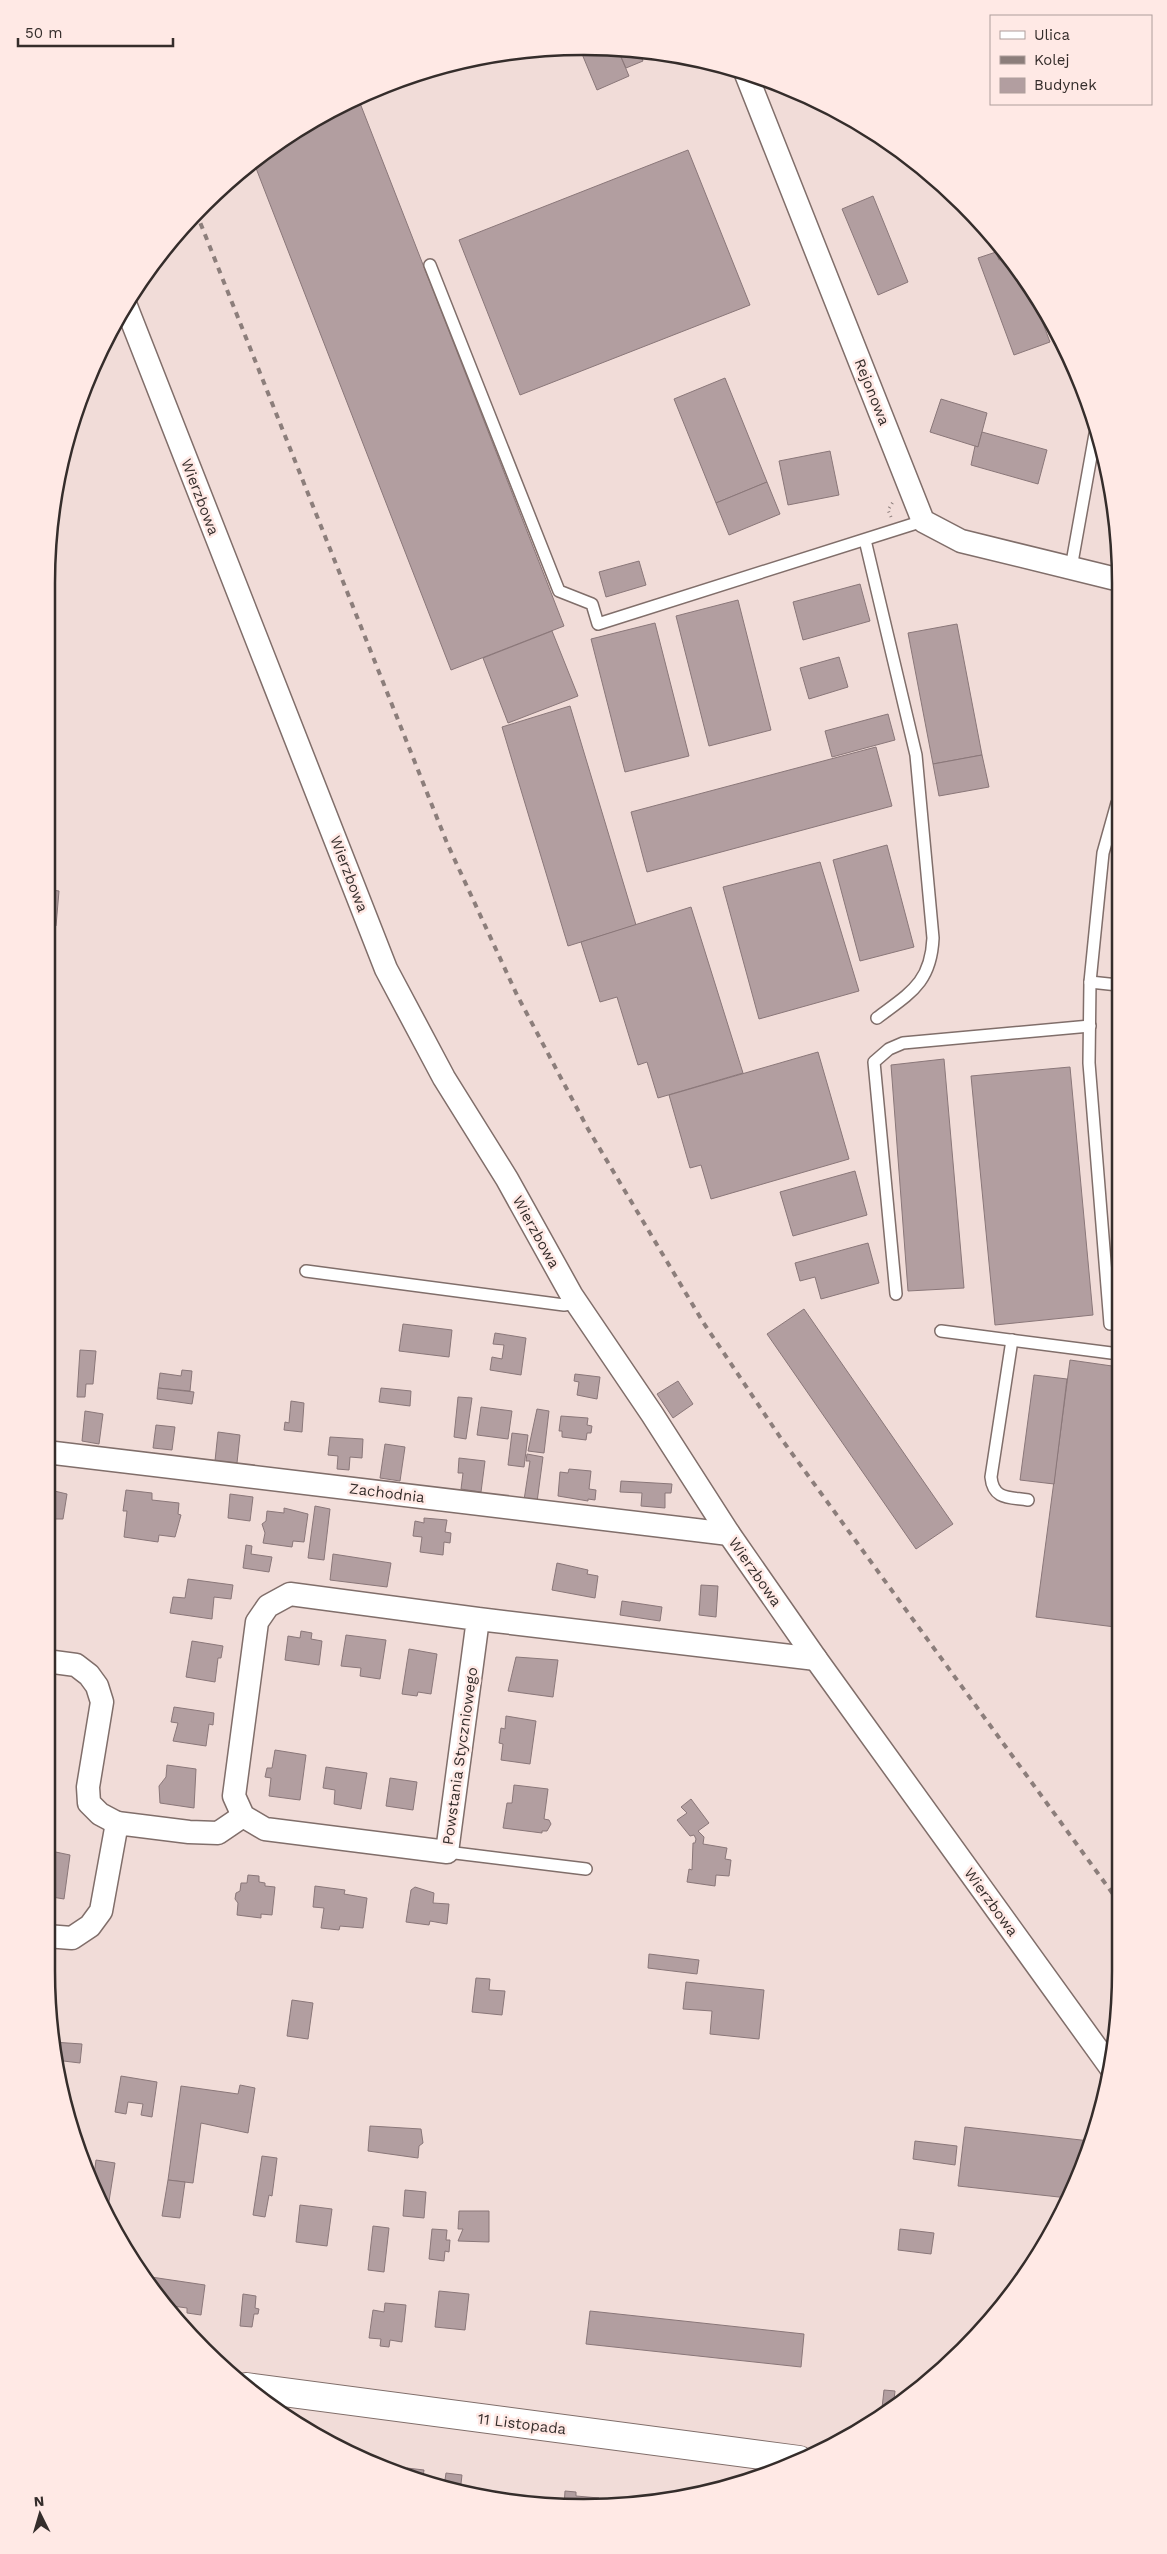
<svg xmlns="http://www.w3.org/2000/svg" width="1167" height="2554" font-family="'Work Sans',sans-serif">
	<rect width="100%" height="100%" fill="#f1dcd8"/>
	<g fill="#b29ea0" stroke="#8a7779">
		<path d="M597 48 618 50 629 76 597 90 582 54Z"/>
		<path d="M618 50 639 52 643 61 626 68Z"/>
		<path d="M358 98 564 626 451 670 254 163 285 137Z"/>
		<path d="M688 150 750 305 520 395 459 240Z"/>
		<path d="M873 196 908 282 878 295 842 209Z"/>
		<path d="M996 252 999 260 1010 256 1033 297 1050 342 1014 355 978 258Z"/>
		<path d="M725 378 767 482 716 503 674 399Z"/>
		<path d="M941 399 987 413 978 447 930 432Z"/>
		<path d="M982 432 1047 450 1038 484 971 465 975 446 978 447Z"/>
		<path d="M830 451 839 495 788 505 779 461Z"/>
		<path d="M767 482 780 514 729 535 716 503Z"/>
		<path d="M639 561 646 585 606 597 599 572Z"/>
		<path d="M860 584 870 621 803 640 793 602Z"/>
		<path d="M738 600 771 730 709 746 676 616Z"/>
		<path d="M655 623 689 756 625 772 591 639Z"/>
		<path d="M957 624 982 755 933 764 908 633Z"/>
		<path d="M552 631 578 696 508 723 483 658Z"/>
		<path d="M839 657 848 687 809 699 800 668Z"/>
		<path d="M570 706 636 925 568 946 502 727Z"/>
		<path d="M888 714 895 740 832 757 825 731Z"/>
		<path d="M876 747 892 806 647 872 631 812Z"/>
		<path d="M982 755 989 787 939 796 933 764Z"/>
		<path d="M887 845 914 947 860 961 833 860Z"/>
		<path d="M820 862 859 991 759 1019 723 887Z"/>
		<path d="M46 889 59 891 56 926 46 925Z"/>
		<path d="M691 907 743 1073 658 1098 647 1062 638 1065 617 997 600 1002 581 942Z"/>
		<path d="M818 1052 849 1159 711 1199 701 1165 690 1168 669 1095Z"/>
		<path d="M944 1059 964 1288 908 1291 891 1065Z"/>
		<path d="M1070 1067 1093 1315 995 1325 971 1076Z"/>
		<path d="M855 1171 867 1215 793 1236 780 1192Z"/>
		<path d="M868 1243 879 1283 821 1299 815 1277 800 1281 795 1263Z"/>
		<path d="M804 1309 953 1524 916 1549 767 1334Z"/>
		<path d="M403 1324 452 1330 449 1357 399 1351Z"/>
		<path d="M495 1333 526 1338 521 1375 490 1370 492 1357 502 1359 504 1345 493 1344Z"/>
		<path d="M80 1350 96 1351 93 1384H86L85 1397H77Z"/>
		<path d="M46 1351 55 1352 53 1361 46 1360Z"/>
		<path d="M1070 1360 1119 1367 1120 1592 1115 1627 1036 1617Z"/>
		<path d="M182 1370 192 1371 190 1391 158 1388 160 1373 181 1376Z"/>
		<path d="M575 1374 600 1377 597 1399 577 1395 579 1382 574 1381Z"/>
		<path d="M1034 1375 1067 1379 1054 1484 1020 1480Z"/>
		<path d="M678 1381 693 1404 673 1418 657 1394Z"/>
		<path d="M158 1388 194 1392 192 1404 157 1399Z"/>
		<path d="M381 1388 411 1391 410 1406 379 1402Z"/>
		<path d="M458 1397 472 1398 466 1439 454 1437Z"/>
		<path d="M291 1401 304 1403 302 1432 284 1430 285 1422 289 1423Z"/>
		<path d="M481 1407 512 1411 508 1439 477 1435Z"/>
		<path d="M537 1409 549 1411 544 1453 528 1451Z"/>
		<path d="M85 1411 103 1414 99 1444 82 1441Z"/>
		<path d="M561 1416 588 1418 587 1425 592 1426 591 1433H587L586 1440 562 1437V1431H559Z"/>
		<path d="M156 1425 175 1427 172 1450 153 1448Z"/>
		<path d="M218 1432 240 1435 237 1463 215 1461Z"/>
		<path d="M512 1433 528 1435 524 1467 508 1465Z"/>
		<path d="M330 1437 363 1439 362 1458 350 1457 349 1470 337 1469 338 1456 328 1455Z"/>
		<path d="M385 1444 405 1447 400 1481 380 1478Z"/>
		<path d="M527 1454 543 1457 537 1502 524 1500 530 1461H526Z"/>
		<path d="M459 1458 485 1461 481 1492 461 1489 463 1473H458Z"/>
		<path d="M569 1469 591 1471 589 1489 596 1490 595 1500 588 1499V1501L558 1496 560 1472 568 1473Z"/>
		<path d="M621 1481 672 1484 671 1493H665V1508L641 1506 642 1493 620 1492Z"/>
		<path d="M46 1489 67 1494 63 1519H46Z"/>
		<path d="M126 1490 152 1493V1500L179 1503 178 1514 181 1515 175 1537 159 1535 158 1542 124 1537 127 1511H123Z"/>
		<path d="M230 1494 253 1497 250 1521 228 1518Z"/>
		<path d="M315 1506 330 1509 324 1560 308 1558Z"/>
		<path d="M284 1508 308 1514 304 1542 293 1541 292 1547 263 1543 265 1533 262 1524 266 1521 267 1511 284 1513Z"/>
		<path d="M424 1518 447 1520 445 1532 451 1533 450 1543 444 1542 443 1555 420 1552 422 1537 413 1536 415 1521 424 1523Z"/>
		<path d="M246 1545 252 1546 251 1554 272 1557 269 1572 243 1568Z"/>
		<path d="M333 1554 391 1563 387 1587 330 1580Z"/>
		<path d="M557 1563 588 1570 587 1574 598 1576 595 1598 552 1590Z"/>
		<path d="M188 1579 233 1585 231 1599 214 1597 212 1619 170 1613 173 1597 185 1598Z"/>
		<path d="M701 1585 718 1586 716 1617 699 1615Z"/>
		<path d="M622 1601 662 1607 660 1621 620 1615Z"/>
		<path d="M301 1631 312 1633 311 1639 322 1641 319 1665 285 1660 288 1636 300 1638Z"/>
		<path d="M346 1635 386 1640 380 1679 360 1676 361 1668 341 1666Z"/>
		<path d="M192 1641 223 1646 221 1658H218L215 1682 186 1677Z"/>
		<path d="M409 1649 437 1654 431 1694 418 1692 417 1696 402 1694Z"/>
		<path d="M516 1657 558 1660 553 1697 508 1691Z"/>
		<path d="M174 1707 214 1713 213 1725 209 1724 206 1746 173 1741 178 1723 171 1722Z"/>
		<path d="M506 1716 536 1721 530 1764 501 1760 503 1744 499 1743 501 1728 505 1729Z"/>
		<path d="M275 1750 306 1755 300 1800 269 1796 271 1778 265 1777 267 1768H272Z"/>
		<path d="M167 1765 196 1769 194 1808 160 1803 159 1786 166 1777Z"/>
		<path d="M326 1767 367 1773 361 1809 334 1804 335 1790 323 1788Z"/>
		<path d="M1120 1770V1786L1112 1775Z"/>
		<path d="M390 1778 417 1782 413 1810 386 1806Z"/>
		<path d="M514 1785 548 1789 544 1819 549 1820 551 1824 547 1831H542V1833L503 1828 507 1803H512Z"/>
		<path d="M691 1799 709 1823 698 1831 704 1837 703 1844 727 1848 725 1859 731 1860 729 1876 716 1875 715 1886 687 1882 689 1869 692 1870 693 1843H695L696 1839 694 1835 690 1836 677 1820 687 1813 681 1807Z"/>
		<path d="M46 1850 70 1855 64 1899 46 1896Z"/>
		<path d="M248 1875 259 1876V1882L265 1883V1886L275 1887 272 1915 261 1914V1918L237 1915 238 1903 235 1899 236 1893 240 1891 241 1883H247Z"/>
		<path d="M315 1886 345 1890 344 1894 367 1898 363 1928 340 1926 339 1930 321 1928 324 1908 313 1907Z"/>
		<path d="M415 1887 434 1893 433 1903 449 1904 447 1924 430 1921 429 1925 406 1922 411 1890Z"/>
		<path d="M649 1954 699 1960 697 1974 648 1968Z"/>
		<path d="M476 1978 490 1979 489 1990 505 1991 502 2015 472 2012Z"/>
		<path d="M686 1982 764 1990 759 2039 710 2034 712 2011 683 2009Z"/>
		<path d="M292 2000 313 2003 308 2039 287 2036Z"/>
		<path d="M53 2042 82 2044 80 2063 55 2060Z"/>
		<path d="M121 2076 157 2082 152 2117 141 2115 143 2104 128 2102 126 2114 115 2112Z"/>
		<path d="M240 2085 255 2088 248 2133 201 2123 193 2183 168 2180 181 2086 238 2094Z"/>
		<path d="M370 2126 421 2129 423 2143 419 2146 418 2158 368 2151Z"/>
		<path d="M965 2127 1090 2141 1080 2176 1068 2198 958 2186Z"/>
		<path d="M915 2141 957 2146 955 2165 913 2159Z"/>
		<path d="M262 2156 277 2158 272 2196 269 2195 265 2217 253 2215Z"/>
		<path d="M96 2160 115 2163 107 2214 93 2183Z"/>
		<path d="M168 2180 185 2182 180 2218 162 2216Z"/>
		<path d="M405 2190 426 2192 424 2218 403 2216Z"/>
		<path d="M300 2205 332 2209 327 2246 296 2242Z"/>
		<path d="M459 2211H489V2242L458 2241 463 2229H458Z"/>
		<path d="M373 2226 389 2228 384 2272 368 2270Z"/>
		<path d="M432 2229 447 2230 446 2240H450L449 2252 445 2251 444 2261 429 2259Z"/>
		<path d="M900 2229 934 2233 931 2254 898 2250Z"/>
		<path d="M151 2277 205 2285 201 2315 187 2313V2308L165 2305 150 2284Z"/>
		<path d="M439 2291 469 2294 465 2330 435 2327Z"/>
		<path d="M243 2294 256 2296 255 2308 259 2309 258 2314H254L252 2327 240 2326Z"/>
		<path d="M385 2303 406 2305 402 2342 390 2340 389 2347 380 2346 381 2339 369 2338 373 2310 384 2312Z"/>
		<path d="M590 2311 804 2334 801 2367 586 2344Z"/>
		<path d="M884 2390 895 2391 893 2408 881 2417Z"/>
		<path d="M407 2468 424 2470 423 2477 445 2480 446 2473 462 2475 460 2492 406 2477Z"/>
		<path d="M565 2491 576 2492V2496L599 2498V2507L564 2506Z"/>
	</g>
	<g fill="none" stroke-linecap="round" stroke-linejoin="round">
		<defs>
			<g id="lane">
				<path d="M430 265 559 591 592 604 598 624 923 521"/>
				<path d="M865 540 916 755 933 938C931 983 910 993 877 1018"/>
				<path d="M1071 568 1095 434"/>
				<path d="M1090 982 1118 985"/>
				<path d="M306 1271 564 1305 576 1303"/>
				<path d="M896 1294 874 1062 889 1049 903 1043 1090 1026"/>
				<path d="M1110 1324 1089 1063 1090 982 1103 853 1117 803"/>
				<path d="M941 1331 1119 1354"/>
				<path d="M1012 1340 991 1477C993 1500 1010 1497 1028 1500"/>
				<path d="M447 1852 586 1869"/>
			</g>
			<g id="street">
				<path d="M746 74 923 521 961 541 1116 579"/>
				<path d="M126 306 386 969 444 1078 507 1179 572 1296 652 1414 729 1534 816 1659 1111 2068"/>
				<path d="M46 1452 729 1534"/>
				<path d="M478 1619 447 1852 265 1829 243 1816 234 1796 257 1622 268 1606 290 1594 478 1619 816 1659"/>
				<path d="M46 1661 76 1665 89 1675 97 1686 102 1702 88 1787 89 1803 100 1814 117 1823"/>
				<path d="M46 1936 72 1938 90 1926 101 1911 117 1823 189 1832 218 1833 243 1816"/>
			</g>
			<path id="secondary" d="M246 2387 799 2460"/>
		</defs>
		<use href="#lane" stroke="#806e6a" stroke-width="14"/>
		<use href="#street" stroke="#806e6a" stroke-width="25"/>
		<use href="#secondary" stroke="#806e6a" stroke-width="30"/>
		<g stroke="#8b7d7b" stroke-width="3" stroke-dasharray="1 4" stroke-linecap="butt">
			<path d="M891 517 888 510 893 502"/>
			<path d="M817 2445 829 2446"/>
		</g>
		<use href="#lane" stroke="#fff" stroke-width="11"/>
		<use href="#street" stroke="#fff" stroke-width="22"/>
		<use href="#secondary" stroke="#fff" stroke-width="28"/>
		<path stroke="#8c7e7b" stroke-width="4" stroke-dasharray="6 6" stroke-linecap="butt" d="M196 212 447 843 517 995 588 1129 703 1322 780 1437 1121 1905"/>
	</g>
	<g text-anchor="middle" stroke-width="5" stroke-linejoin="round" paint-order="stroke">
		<g font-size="15" fill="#352d2b" stroke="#ffe9e5">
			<text transform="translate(872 392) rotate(68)" y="5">Rejonowa</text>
			<text transform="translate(200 497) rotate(69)" y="5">Wierzbowa</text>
			<text transform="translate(349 874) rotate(69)" y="5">Wierzbowa</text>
			<text transform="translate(536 1232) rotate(61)" y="5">Wierzbowa</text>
			<text transform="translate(387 1493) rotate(7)" y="5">Zachodnia</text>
			<text transform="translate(755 1572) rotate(55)" y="5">Wierzbowa</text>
			<text transform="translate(460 1756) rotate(-82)" y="5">Powstania Styczniowego</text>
			<text transform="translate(991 1902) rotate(54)" y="5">Wierzbowa</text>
			<text transform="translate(522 2424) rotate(7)" y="5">11 Listopada</text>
		</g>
	</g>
	<path d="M0 0H1167V2554H0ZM583 55H584A528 528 0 0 1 1112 583V1971A528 528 0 0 1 584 2499H583A528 528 0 0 1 55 1971V583A528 528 0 0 1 583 55Z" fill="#ffe9e5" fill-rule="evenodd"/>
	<path fill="none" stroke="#352d2b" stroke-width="2.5" d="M583 55H584A528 528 0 0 1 1112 583V1971A528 528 0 0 1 584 2499H583A528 528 0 0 1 55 1971V583A528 528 0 0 1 583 55Z"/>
	<rect x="990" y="15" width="162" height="90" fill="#ffe9e5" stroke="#ae9e9b"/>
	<rect x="1000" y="31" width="25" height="8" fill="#ffffff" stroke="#ae9e9b"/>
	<text x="1034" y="40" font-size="15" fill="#352d2b">Ulica</text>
	<rect x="1000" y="56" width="25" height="8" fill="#8c7e7b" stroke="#ae9e9b"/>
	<text x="1034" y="65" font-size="15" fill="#352d2b">Kolej</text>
	<rect x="1000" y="78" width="25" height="15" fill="#b29ea0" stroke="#ae9e9b"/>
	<text x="1034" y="90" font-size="15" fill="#352d2b">Budynek</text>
	<g transform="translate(40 2514) rotate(355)" stroke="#ffe9e5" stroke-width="4" paint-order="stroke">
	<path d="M0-4L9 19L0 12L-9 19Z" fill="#352d2b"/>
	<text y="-8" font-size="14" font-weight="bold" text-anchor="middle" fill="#352d2b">N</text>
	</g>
	<path d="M18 38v8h155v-8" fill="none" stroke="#352d2b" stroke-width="2.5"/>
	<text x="25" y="38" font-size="15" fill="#352d2b" stroke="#ffe9e5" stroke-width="4" paint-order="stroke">50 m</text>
</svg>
